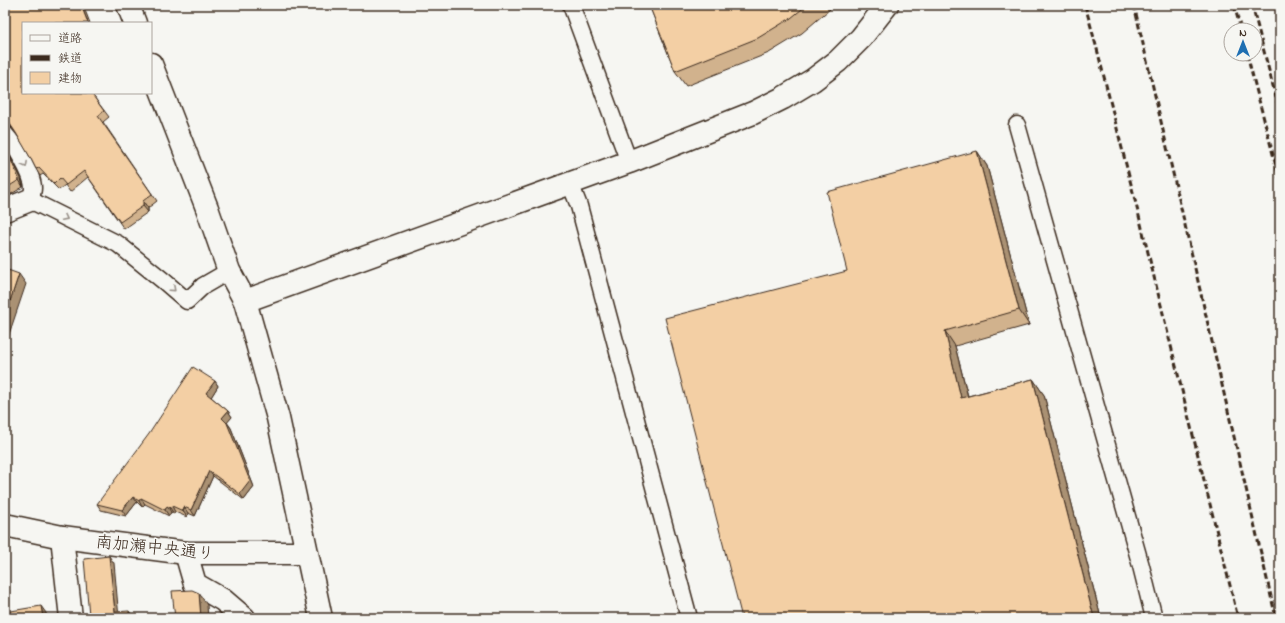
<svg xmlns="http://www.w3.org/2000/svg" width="1285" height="623" font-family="'Indie Flower','Klee One',sans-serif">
	<rect width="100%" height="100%" fill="#f6f6f2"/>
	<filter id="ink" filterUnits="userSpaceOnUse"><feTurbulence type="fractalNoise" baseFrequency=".025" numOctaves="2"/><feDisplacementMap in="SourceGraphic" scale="8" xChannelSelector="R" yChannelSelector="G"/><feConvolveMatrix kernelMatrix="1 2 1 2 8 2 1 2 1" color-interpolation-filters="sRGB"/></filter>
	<g filter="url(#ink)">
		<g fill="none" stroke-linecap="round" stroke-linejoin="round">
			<defs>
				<g id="service">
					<path d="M571 5 629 162"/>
					<path d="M5 6 7 5"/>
					<path d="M1017 125 1141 566 1154 618"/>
					<path d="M5 134C14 144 33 174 33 188 33 192 31 197 30 200L118 244 165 282 187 301 203 286 229 271"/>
					<path d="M570 183 579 206 689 618"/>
				</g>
				<g id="minor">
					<path d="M5 210 30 200"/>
					<path d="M186 553 195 584 223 600 244 618"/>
				</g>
				<g id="tertiary">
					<path d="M128 5 135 23"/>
					<path d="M151 64 207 208 229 271 245 301 278 418 321 618"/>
					<path d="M245 301 629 162 753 113 783 98 813 80 838 61 861 38 887 5"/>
					<path d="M5 525 62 537 186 553H306"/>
					<path d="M62 537 71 618"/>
				</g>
			</defs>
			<use href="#service" stroke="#3b2a1e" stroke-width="19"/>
			<use href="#minor" stroke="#3b2a1e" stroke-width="25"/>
			<use href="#tertiary" stroke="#3b2a1e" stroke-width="25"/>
			<use href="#service" stroke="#f6f6f2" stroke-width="16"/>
			<use href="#minor" stroke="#f6f6f2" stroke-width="22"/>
			<use href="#tertiary" stroke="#f6f6f2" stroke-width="22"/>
			<g stroke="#3b2a1e" stroke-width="3" stroke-dasharray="6 3" stroke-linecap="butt">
				<path d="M1085 5 1097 49 1140 220 1238 618"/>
				<path d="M1134 5 1276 618"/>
				<path d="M1234 5 1241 30"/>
				<path d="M1252 5 1280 113"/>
				<path d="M1247 54 1280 181"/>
			</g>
		</g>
		<g fill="#d1b28d" stroke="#3b2a1e">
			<path d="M649 5H834L830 9 802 33 769 53 686 86 675 71Z"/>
			<path d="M5 8 23 23 91 93 109 117 103 122 157 201 148 208V212L124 229 88 177 70 192 65 185 59 190 43 174 40 176 36 169 30 157 18 135 12 128 9 125H5Z"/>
			<path d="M5 150 14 164 21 178 23 187 13 193 5 197Z"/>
			<path d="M977 151 987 166 1029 325 955 346 968 396 1033 379 1044 395 1101 618 847 271Z"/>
			<path d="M215 381 218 386 211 397 228 411 232 417 227 422 231 428 254 487 244 500 213 476 195 516 188 513 187 517 175 512 174 514 171 512 169 516 145 504 142 507 137 502 126 516 101 510 97 504Z"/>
		</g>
		<g fill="#aa9173" stroke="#3b2a1e">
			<path d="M81 5H83L90 23H88Z"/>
			<path d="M827 5H834L830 9Z"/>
			<path d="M5 150 14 164 21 178 23 187 19 180Z"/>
			<path d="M977 151 987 166 1029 325 1019 310Z"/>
			<path d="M143 201 148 208V212L143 206Z"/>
			<path d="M19 274 26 284 5 346V316Z"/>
			<path d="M945 331 955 346 972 413 961 398Z"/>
			<path d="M1033 379 1044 395 1101 618H1094Z"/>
			<path d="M215 381 218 386 210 399 206 393Z"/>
			<path d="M228 411 232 417 226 424 222 418Z"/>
			<path d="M227 423 231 428 254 487 244 500 240 494Z"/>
			<path d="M209 471 213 476 195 516 191 510Z"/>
			<path d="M133 497 137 502 126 516 122 510Z"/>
			<path d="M141 498 145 504 142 507 139 501Z"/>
			<path d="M167 506 171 512 169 516 165 510Z"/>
			<path d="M172 506 175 512 174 514 170 508Z"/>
			<path d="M184 507 188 513 187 517 183 511Z"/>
			<path d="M109 556 114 563 119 618 115 612Z"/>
			<path d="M199 593 207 605 208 618H201Z"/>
			<path d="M41 606 46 613 47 618H43Z"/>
			<path d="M129 611 134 618H129Z"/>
		</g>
		<g fill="#f3cfa4" stroke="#3b2a1e">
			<path d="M9 5H81L88 23H23V93H91L104 111 98 116 152 194 143 201V206L120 222 84 171 66 185 60 178 54 184 39 168 36 169 30 157 16 133 8 121 5 119V8Z"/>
			<path d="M649 5H807L791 18 758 38 675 71Z"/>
			<path d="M5 151 10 158 16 172 19 180 8 187 5 188Z"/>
			<path d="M977 151 1019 310 945 331 961 398 1033 379 1094 618H742L665 318 847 271 827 192Z"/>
			<path d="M5 269 19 274 5 316Z"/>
			<path d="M193 367 215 381 206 393 228 411 222 418 227 423 250 481 240 494 209 471 191 510 184 507 183 511 172 506 170 508 167 506 165 510 141 498 139 501 133 497 122 510 97 504 149 434Z"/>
			<path d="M109 556 115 612 129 611V618H76L78 616 89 615 84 559Z"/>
			<path d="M192 590 199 593 201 618H175L172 591Z"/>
			<path d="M41 606 43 618H5V612Z"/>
		</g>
		<defs><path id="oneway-chevron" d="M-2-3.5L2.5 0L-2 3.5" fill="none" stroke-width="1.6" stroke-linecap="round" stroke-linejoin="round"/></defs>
		<g stroke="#989088">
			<use href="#oneway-chevron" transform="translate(25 165) rotate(62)"/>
			<use href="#oneway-chevron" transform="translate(65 218) rotate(27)"/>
			<use href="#oneway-chevron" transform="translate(173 289) rotate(42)"/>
		</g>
	</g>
	<g text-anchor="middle" stroke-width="3" stroke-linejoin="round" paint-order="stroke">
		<g font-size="17" fill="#3b2a1e" stroke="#f6f6f2">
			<text transform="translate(155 547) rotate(6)" y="6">南加瀬中央通り</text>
		</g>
	</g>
	<rect width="1285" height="623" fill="none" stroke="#f6f6f2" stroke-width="20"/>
	<rect x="10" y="10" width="1265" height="603" fill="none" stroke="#3b2a1e" stroke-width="1.5" filter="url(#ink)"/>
	<rect x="22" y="22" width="130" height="72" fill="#f6f6f2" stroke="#aba49d"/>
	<rect x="30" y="35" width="20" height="6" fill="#f6f6f2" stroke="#aba49d"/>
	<text x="58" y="42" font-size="12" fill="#3b2a1e">道路</text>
	<rect x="30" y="55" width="20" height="6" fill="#3b2a1e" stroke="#aba49d"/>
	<text x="58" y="62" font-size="12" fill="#3b2a1e">鉄道</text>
	<rect x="30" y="72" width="20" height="12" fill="#f3cfa4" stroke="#aba49d"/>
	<text x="58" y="82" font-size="12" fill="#3b2a1e">建物</text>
	<g transform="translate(1243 42)"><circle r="19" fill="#f6f6f2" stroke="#aba49d"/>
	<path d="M0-3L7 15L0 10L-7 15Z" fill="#1f6fb2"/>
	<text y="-6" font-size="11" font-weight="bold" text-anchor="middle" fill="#3b2a1e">N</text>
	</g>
</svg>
